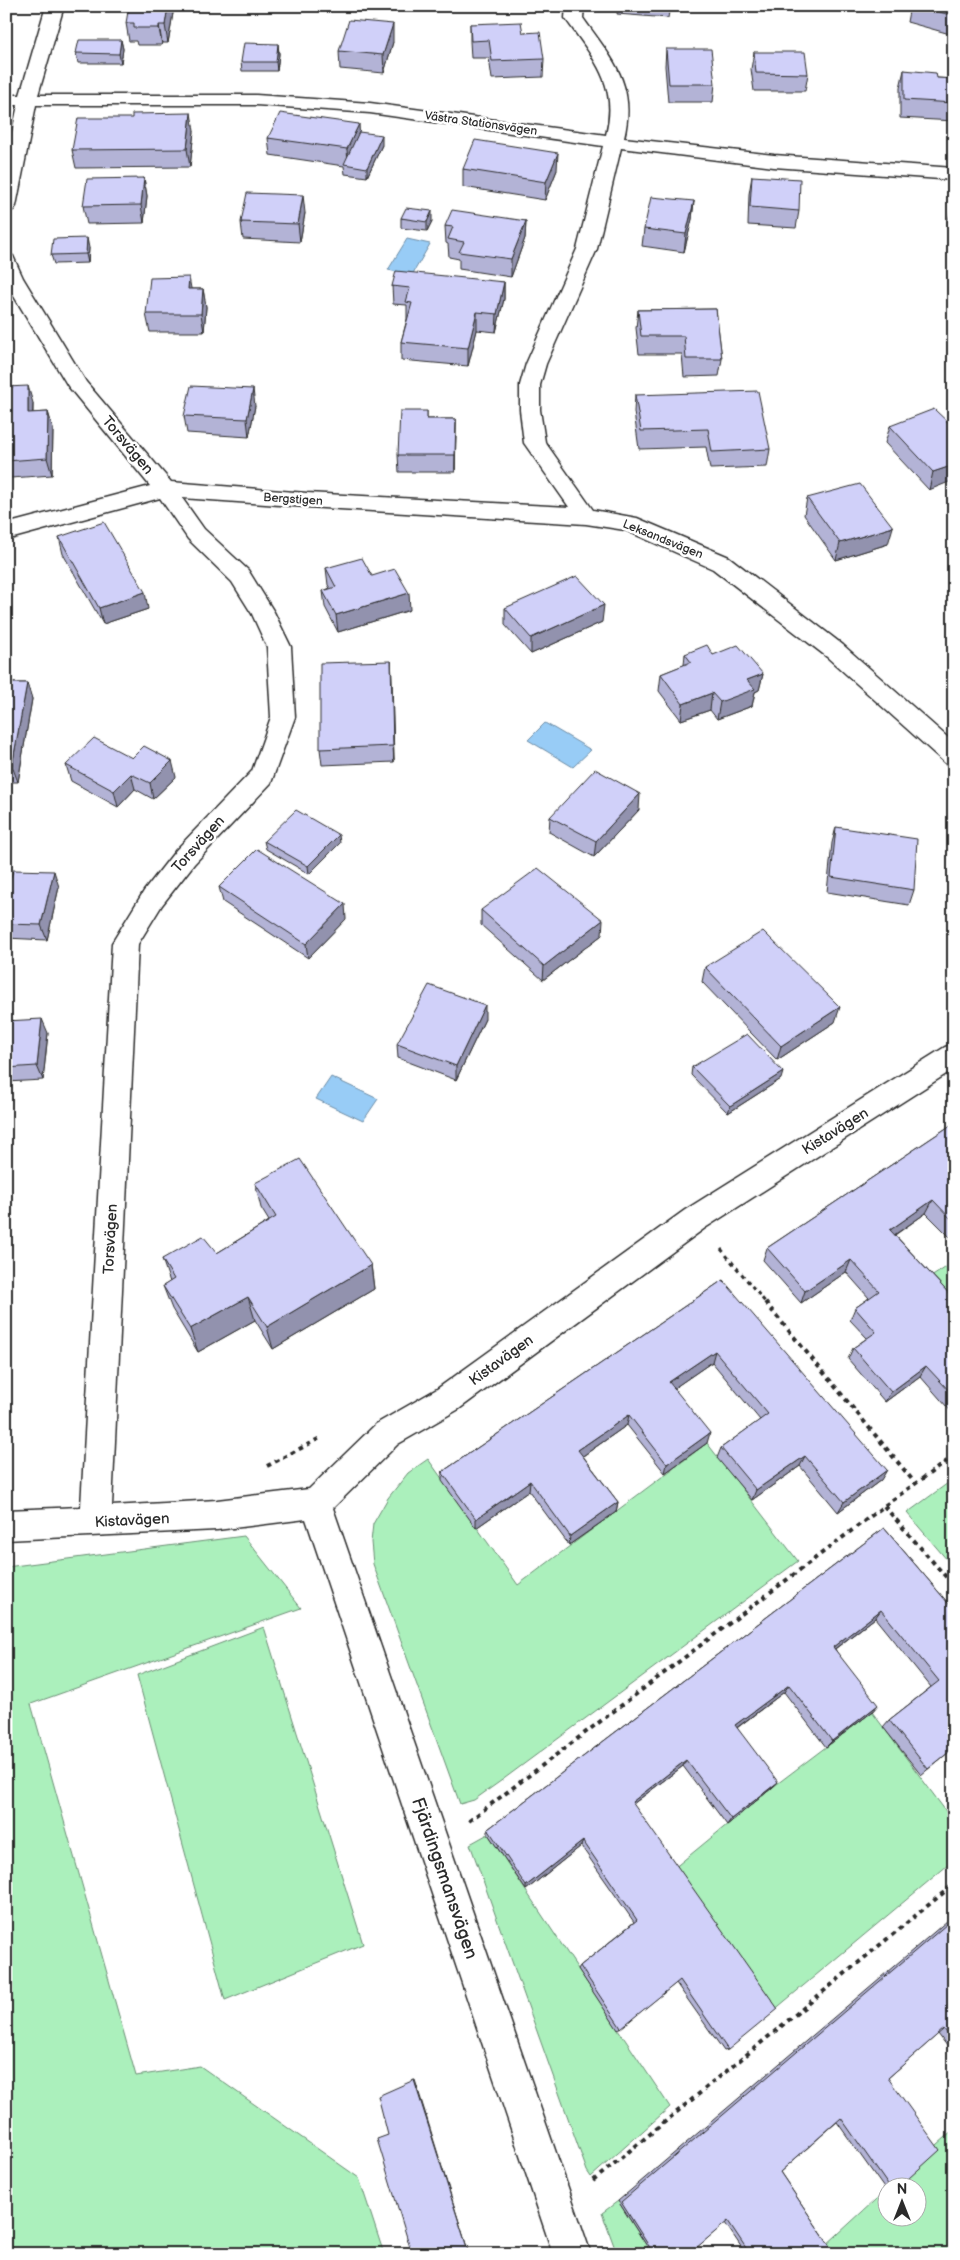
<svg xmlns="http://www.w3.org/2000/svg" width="960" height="2260" font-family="'Balsamiq Sans',sans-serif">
	<rect width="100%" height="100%" fill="#fff"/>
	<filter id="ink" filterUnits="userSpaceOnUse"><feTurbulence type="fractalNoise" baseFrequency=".02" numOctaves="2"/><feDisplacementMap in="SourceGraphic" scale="10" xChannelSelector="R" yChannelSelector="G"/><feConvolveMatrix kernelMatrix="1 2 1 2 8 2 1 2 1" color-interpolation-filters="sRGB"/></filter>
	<g filter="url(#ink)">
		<g fill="#abf0bc" stroke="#6b8e74">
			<path d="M954 1262V1318L922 1283Z"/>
			<path d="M707 1443 798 1561 505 1778 474 1800 460 1804 373 1564 371 1542 373 1524 388 1498 408 1473 428 1459 518 1585Z"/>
			<path d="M948 1483 954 1489V1568L907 1513Z"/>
			<path d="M244 1536 301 1608 31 1704 136 2076 200 2066 359 2178 384 2254H6V1567Z"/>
			<path d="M264 1627 363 1944 225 2000 137 1675Z"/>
			<path d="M872 1712 954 1822V1860L773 2011 673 1869 773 1787Z"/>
			<path d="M488 1834 670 2107 591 2177 587 2171 470 1844Z"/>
			<path d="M954 2130V2254H831L825 2246 887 2189 888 2218H918V2188L889 2187Z"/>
			<path d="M618 2201 652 2254H617L602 2213Z"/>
		</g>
		<g fill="#98ccf6" stroke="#6c8ca5">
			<path d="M407 239 430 244 412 275 388 270Z"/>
			<path d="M545 723 591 750 573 767 528 740Z"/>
			<path d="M331 1077 378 1099 363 1121 316 1099Z"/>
		</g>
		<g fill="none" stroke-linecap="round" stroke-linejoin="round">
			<defs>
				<path id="minor" d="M46 6H64L38 95H256L370 103 606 135C619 84 593 58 565 18L566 6H584L583 18C612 59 637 84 624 138L774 155 954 168V180L774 167 621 148 597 249 546 364 540 385V410L545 442 593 510 637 518 729 557 843 645 954 743V766L945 763 827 657 713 569 625 530 586 524 307 507 182 498 204 529 248 570 274 612 291 647 295 717 271 783 194 864 162 905 138 944 112 1506 217 1500 309 1489 376 1424 437 1389 685 1210 945 1047 954 1044V1069L705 1228 459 1409 398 1444 333 1508 591 2254H553L306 1519 217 1530 6 1540V1510L81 1507 112 943 144 891 176 850 252 771 271 717 267 647 252 614 232 582 188 539 160 498 6 540V524L150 486 68 386 6 283V254L13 256 23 278 86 382 171 482 307 493 569 507 524 443 520 410V385L526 364 577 249 603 146 370 113 256 105H36L16 206 13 210 6 212V159L18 105H6V95H20Z"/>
			</defs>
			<use href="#minor" stroke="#2b2b2b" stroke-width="3"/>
			<path stroke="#2b2b2b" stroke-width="3" stroke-dasharray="4 4" stroke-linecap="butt" d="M721 1249 766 1303"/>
			<g stroke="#2b2b2b" stroke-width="4" stroke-dasharray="4.5 4.5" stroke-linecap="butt">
				<path d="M765 1302 915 1483"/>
				<path d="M267 1466 322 1437"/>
				<path d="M884 1506 954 1586"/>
				<path d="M469 1821 884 1506 954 1456"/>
				<path d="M593 2181 954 1884"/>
			</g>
			<use href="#minor" fill="#fff" fill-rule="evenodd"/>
		</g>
		<g fill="#b3b3d6" stroke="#2b2b2b">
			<path d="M618 6H670L668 18 617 14Z"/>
			<path d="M910 6H954V30L950 34 907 22Z"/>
			<path d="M173 13 168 43H162V45H137L136 41H129L126 23Z"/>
			<path d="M470 24 523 33 544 59 543 77 492 79 489 58H471L470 41Z"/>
			<path d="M121 40 123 49 121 63H78L76 53Z"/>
			<path d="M393 42 384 73 340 69 339 51Z"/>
			<path d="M278 44 279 54 277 71H242L241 62Z"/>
			<path d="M666 49 715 84 713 102H668L665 66Z"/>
			<path d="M754 52 808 74 805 91H754L751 69Z"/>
			<path d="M904 70 937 78 954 79V121L900 118V88Z"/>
			<path d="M194 131 190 167 76 168 72 150Z"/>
			<path d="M359 132 382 145 367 177 345 174 344 166 270 155 268 138Z"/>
			<path d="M463 169 557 170 545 200 463 187Z"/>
			<path d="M752 176 799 211 796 228 748 225 749 194Z"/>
			<path d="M144 178 147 196 144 223 87 224 83 206Z"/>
			<path d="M694 201 692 219 684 252 642 246 644 229Z"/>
			<path d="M953 203H954V246H951L948 220Z"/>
			<path d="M305 213 300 242 243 239 241 222Z"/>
			<path d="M401 218 432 221 427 231 401 228Z"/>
			<path d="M526 221 525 238 511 277 459 269V259L449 257 448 244 446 243 445 226Z"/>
			<path d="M89 248 88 263 54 264 51 255Z"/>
			<path d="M504 282V299L496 332 477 330 468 366 401 360V342L407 319V305L393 304 392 286Z"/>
			<path d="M191 289H203L206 307 204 332H150L146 314Z"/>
			<path d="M716 309 722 359 719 376 684 377 682 354H639L636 328 638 310Z"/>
			<path d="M6 387 33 403V413L48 412 53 429 52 475 11 478 6 461Z"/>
			<path d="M635 395 770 449 767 467 710 469 706 447 639 449 634 412Z"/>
			<path d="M255 406 249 437 187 433 184 416Z"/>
			<path d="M427 411V419H456L455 472H399L398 455Z"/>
			<path d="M890 426 954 428 929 490 885 443Z"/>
			<path d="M807 498 888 544 836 560 804 515Z"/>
			<path d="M59 537 148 609 103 624 63 554Z"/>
			<path d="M326 568 410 610 338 632 325 607 323 591 330 588 328 585Z"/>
			<path d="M505 608 602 622 531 654 505 625Z"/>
			<path d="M685 654 713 655 763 674 759 690 755 692 752 706 717 719 710 710 681 720 659 691 661 674 684 665Z"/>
			<path d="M954 659V672L951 668Z"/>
			<path d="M391 661 394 762 322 765 320 749Z"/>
			<path d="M6 683H27L32 699 18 782H6Z"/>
			<path d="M132 758 176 777 153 799 135 789 118 807 71 781 66 765Z"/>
			<path d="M639 810 594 857 549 832 550 817Z"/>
			<path d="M836 827 914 890 909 905 827 892 832 843Z"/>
			<path d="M264 841 340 843 309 874 266 849Z"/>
			<path d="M6 884 59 887 47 940 6 938Z"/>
			<path d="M219 887 346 919 308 958 223 902Z"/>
			<path d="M481 910 602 935 543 980 481 925Z"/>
			<path d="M705 967 835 1022 777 1060 702 982Z"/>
			<path d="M485 1019 456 1080 398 1058 397 1044Z"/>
			<path d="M6 1021 48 1033 43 1080 6 1082Z"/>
			<path d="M692 1067 781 1079 728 1113 691 1075Z"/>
			<path d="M954 1123V1241L926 1213 895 1235 954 1299V1415L920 1376 885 1402 848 1359 853 1348 867 1338 850 1320 855 1308 869 1298 846 1272 801 1303 763 1260 767 1248Z"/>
			<path d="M255 1183 371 1265 374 1289 273 1349 255 1320 198 1352 172 1309 163 1286 170 1282 162 1259 217 1253 269 1221 261 1208Z"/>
			<path d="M723 1280 881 1480 838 1512 800 1466 752 1500 717 1458 721 1448 760 1420 712 1362 674 1388 707 1443 665 1473 627 1425 583 1456 618 1502 616 1512 569 1545 529 1491 476 1528 442 1481V1472Z"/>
			<path d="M954 1476V1489L948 1483Z"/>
			<path d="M884 1528 954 1610V1748L921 1775 883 1727 889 1720 931 1687 875 1618 835 1649 872 1712 826 1747 784 1692 737 1728 773 1787 727 1825 683 1766 633 1804 728 2050 724 2051 676 1983 618 2030 578 1969 580 1966 634 1922 581 1846 526 1890 488 1834V1829Z"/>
			<path d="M954 1915V2055L938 2034 888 2078 898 2188H888V2191H886L837 2122 780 2172 835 2254H746L725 2223 689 2254H652L618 2201Z"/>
		</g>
		<g fill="#9292ae" stroke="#2b2b2b">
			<path d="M168 6H172L173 13 168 43 165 25Z"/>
			<path d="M954 20V30L950 34Z"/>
			<path d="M393 24V42L384 73 383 55Z"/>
			<path d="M159 25 162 43V45L159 28Z"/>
			<path d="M121 40 123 49 121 63 119 54Z"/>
			<path d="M278 44 279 54 277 71 276 62Z"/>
			<path d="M191 113 194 131 190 167 187 149Z"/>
			<path d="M359 124 360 142 348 165 347 149Z"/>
			<path d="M382 135V145L367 177V168Z"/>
			<path d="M558 153 557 170 545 200 546 182Z"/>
			<path d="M144 178 147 196 144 223 141 205Z"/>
			<path d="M303 195 305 213 300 242 298 224Z"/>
			<path d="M694 201 692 219 684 252 686 234Z"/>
			<path d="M432 211V221L427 231V222Z"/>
			<path d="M526 221 525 238 511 277V259Z"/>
			<path d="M87 238 89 248 88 263 86 254Z"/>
			<path d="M189 277 192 294 188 289Z"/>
			<path d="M504 282V299L496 332 497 314Z"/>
			<path d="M203 289 206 307 204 332 201 314Z"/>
			<path d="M477 312V330L468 366V348Z"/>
			<path d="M28 386 33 403 32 431 28 413Z"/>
			<path d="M253 389 255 406 249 437 247 419Z"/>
			<path d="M48 412 53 429 52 475 47 458Z"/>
			<path d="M456 419V437L455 472V455Z"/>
			<path d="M954 465V480L929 490 933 472Z"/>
			<path d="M893 527 888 544 836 560 840 543Z"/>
			<path d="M145 592 148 609 103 624 99 608Z"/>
			<path d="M409 593 410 610 338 632 336 615Z"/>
			<path d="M604 605 602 622 531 654V638Z"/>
			<path d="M391 661 392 677 394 762 393 746Z"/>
			<path d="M763 674 759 690 755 692 752 706 717 719 720 702 747 680Z"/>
			<path d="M27 683 32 699 18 782 12 766Z"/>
			<path d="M712 693 710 710 681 720 683 704Z"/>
			<path d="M172 761 176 777 153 799 150 783Z"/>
			<path d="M131 774 135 789 118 807 114 791Z"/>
			<path d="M640 794 639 810 594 857 596 841Z"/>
			<path d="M339 835 340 843 309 874 308 866Z"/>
			<path d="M54 871 59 887 47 940 41 925Z"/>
			<path d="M345 904 346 919 308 958 306 944Z"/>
			<path d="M603 920 602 935 543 980 544 966Z"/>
			<path d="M485 1005V1019L456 1080V1066Z"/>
			<path d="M840 1007 835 1022 777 1060 781 1046Z"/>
			<path d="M42 1019 48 1033 43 1080 37 1066Z"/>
			<path d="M783 1072 781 1079 728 1113 730 1106Z"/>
			<path d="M933 1200 926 1213 884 1242 890 1230Z"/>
			<path d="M851 1260 846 1272 801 1303 805 1291Z"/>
			<path d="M371 1265 374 1289 273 1349 267 1327Z"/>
			<path d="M248 1297 255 1320 198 1352 190 1329Z"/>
			<path d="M715 1351 712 1362 667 1393 669 1382Z"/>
			<path d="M926 1366 920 1376 885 1402 891 1392Z"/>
			<path d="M629 1415 627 1425 577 1460 578 1450Z"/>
			<path d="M710 1433 707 1443 665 1473 667 1464Z"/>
			<path d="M805 1456 800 1466 752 1500 756 1490Z"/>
			<path d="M887 1470 881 1480 838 1512 844 1502Z"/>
			<path d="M530 1481 529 1491 476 1528V1519Z"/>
			<path d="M618 1502 616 1512 569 1545 570 1536Z"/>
			<path d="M881 1610 875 1618 828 1654 833 1647Z"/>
			<path d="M789 1685 784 1692 731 1732 735 1725Z"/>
			<path d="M878 1705 872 1712 826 1747 832 1741Z"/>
			<path d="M686 1760 683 1766 629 1807 632 1802Z"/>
			<path d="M778 1782 773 1787 727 1825 731 1819Z"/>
			<path d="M583 1841 581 1846 526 1890V1886Z"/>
			<path d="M414 2080H415L469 2254Z"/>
		</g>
		<g fill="#d0d0f9" stroke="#2b2b2b">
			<path d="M129 6H168L165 25H159V28H134V23H126Z"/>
			<path d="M918 6H954V16Z"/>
			<path d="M349 20 393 24 383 55 339 51Z"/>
			<path d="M521 22 523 33 540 32 544 59 492 61 489 40 471 41 470 24Z"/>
			<path d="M79 40H121L119 54 76 53Z"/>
			<path d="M244 43 278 44 276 62H241Z"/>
			<path d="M666 49H711L715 84H669Z"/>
			<path d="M754 52H805L808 74 756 73Z"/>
			<path d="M904 70 936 73 937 78 954 79V103L904 100Z"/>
			<path d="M191 113 187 149 72 150 78 118H132V114Z"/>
			<path d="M280 113 359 124 347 149 268 138Z"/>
			<path d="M359 132 382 135 367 168 344 164Z"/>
			<path d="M475 140 558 153 546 182 463 169Z"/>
			<path d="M752 176 800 179 799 211 750 207Z"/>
			<path d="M144 178 141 205 83 206 87 179Z"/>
			<path d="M247 193 303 195 298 224 241 222Z"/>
			<path d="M651 197 694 201 686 234 644 229Z"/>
			<path d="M406 208 432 211 427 222 401 218Z"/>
			<path d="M452 210 526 221 511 259 459 252 464 242 448 239 453 227 445 226Z"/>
			<path d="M87 238 86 254 51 255 53 239Z"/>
			<path d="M396 271 504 282 497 314 477 312 468 348 401 342 412 303 406 302 410 288 392 286Z"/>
			<path d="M189 277 188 289H203L201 314H146L150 278Z"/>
			<path d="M716 309 722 359H686L684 336H641L638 310Z"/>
			<path d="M28 386V413L48 412 47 458 6 461 7 433H6V387Z"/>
			<path d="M191 386 253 389 247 419 184 416Z"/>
			<path d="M758 391 770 449 712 452 708 429 641 431 635 395Z"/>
			<path d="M934 409 954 428V465L933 472 890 426Z"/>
			<path d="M400 411H427V419H456L455 455H398Z"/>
			<path d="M860 484 893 527 840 543 807 498Z"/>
			<path d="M104 522 145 592 99 608 59 537Z"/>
			<path d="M362 558 372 576 395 569 409 593 336 615 323 591 336 587 326 568Z"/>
			<path d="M577 576 604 605 531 638 505 608Z"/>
			<path d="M707 645 713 655 738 645 763 674 747 680 755 689 720 702 712 693 683 704 661 674 691 662 685 654Z"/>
			<path d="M391 661 393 746 320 749V663Z"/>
			<path d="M6 683H27L12 766H6Z"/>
			<path d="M94 738 132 758 144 746 172 761 150 783 131 774 114 791 66 765Z"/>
			<path d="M595 769 640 794 596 841 550 817Z"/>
			<path d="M296 810 339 835 308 866 264 841Z"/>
			<path d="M836 827 917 839 914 890 831 877Z"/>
			<path d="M257 849 345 904 306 944 219 887Z"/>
			<path d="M538 868 603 920 544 966 481 910Z"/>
			<path d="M13 870 54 871 41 925 6 924V884H9Z"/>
			<path d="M763 931 840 1007 781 1046 705 967Z"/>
			<path d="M429 985 485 1005 456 1066 397 1044Z"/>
			<path d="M42 1019 37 1066 6 1068V1021Z"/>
			<path d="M747 1034 783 1072 730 1106 692 1067Z"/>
			<path d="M954 1123V1222L933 1200 890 1230 954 1299V1396L926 1366 891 1392 853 1348 876 1332 855 1308 879 1291 851 1260 805 1291 767 1248Z"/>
			<path d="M300 1159 371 1265 267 1327 248 1297 190 1329 163 1286 174 1279 162 1259 203 1236 217 1253 276 1217 255 1183Z"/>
			<path d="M723 1280 887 1470 844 1502 805 1456 756 1490 721 1448 768 1414 715 1351 669 1382 710 1433 667 1464 629 1415 578 1450 618 1502 570 1536 530 1481 476 1519 442 1472Z"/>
			<path d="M884 1528 954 1610V1748L928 1769 889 1720 939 1681 881 1610 833 1647 878 1705 832 1741 789 1685 735 1725 778 1782 731 1819 686 1760 632 1802 778 2009 728 2050 680 1980 621 2028 580 1966 637 1920 583 1841 526 1886 488 1829Z"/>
			<path d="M954 1918V2043L944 2029 888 2078 940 2150 898 2188H890L841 2118 780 2172 835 2254H750L728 2221 689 2254H654L621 2202Z"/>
			<path d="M414 2080 469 2254H412L377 2139 388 2135 378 2096Z"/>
		</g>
	</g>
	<g text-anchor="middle" stroke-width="5" stroke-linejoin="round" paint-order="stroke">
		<g font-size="12" fill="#2b2b2b" stroke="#fff">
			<text transform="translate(481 123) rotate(8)" y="4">Västra Stationsvägen</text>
			<text transform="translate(293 499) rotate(4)" y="4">Bergstigen</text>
			<text transform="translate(663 539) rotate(22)" y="4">Leksandsvägen</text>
		</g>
		<g font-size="15" fill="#2b2b2b" stroke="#fff">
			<text transform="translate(128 445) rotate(50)" y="5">Torsvägen</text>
			<text transform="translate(198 844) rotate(-48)" y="5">Torsvägen</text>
			<text transform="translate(835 1131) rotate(-32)" y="5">Kistavägen</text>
			<text transform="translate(110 1239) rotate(-87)" y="5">Torsvägen</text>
			<text transform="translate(501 1360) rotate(-36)" y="5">Kistavägen</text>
			<text transform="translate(132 1520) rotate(-3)" y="5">Kistavägen</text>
		</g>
		<g font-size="18" fill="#2b2b2b" stroke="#fff">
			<text transform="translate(445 1878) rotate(71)" y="6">Fjärdingsmansvägen</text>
		</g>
	</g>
	<rect width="960" height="2260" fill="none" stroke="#fff" stroke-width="25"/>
	<rect x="12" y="12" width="935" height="2235" fill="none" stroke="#2b2b2b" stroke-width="2" filter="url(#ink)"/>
	<g transform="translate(902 2202)"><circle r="24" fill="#ffffff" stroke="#aaaaaa"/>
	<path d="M0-4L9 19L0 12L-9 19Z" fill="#2b2b2b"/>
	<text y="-8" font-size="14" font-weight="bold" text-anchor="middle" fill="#2b2b2b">N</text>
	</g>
</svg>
